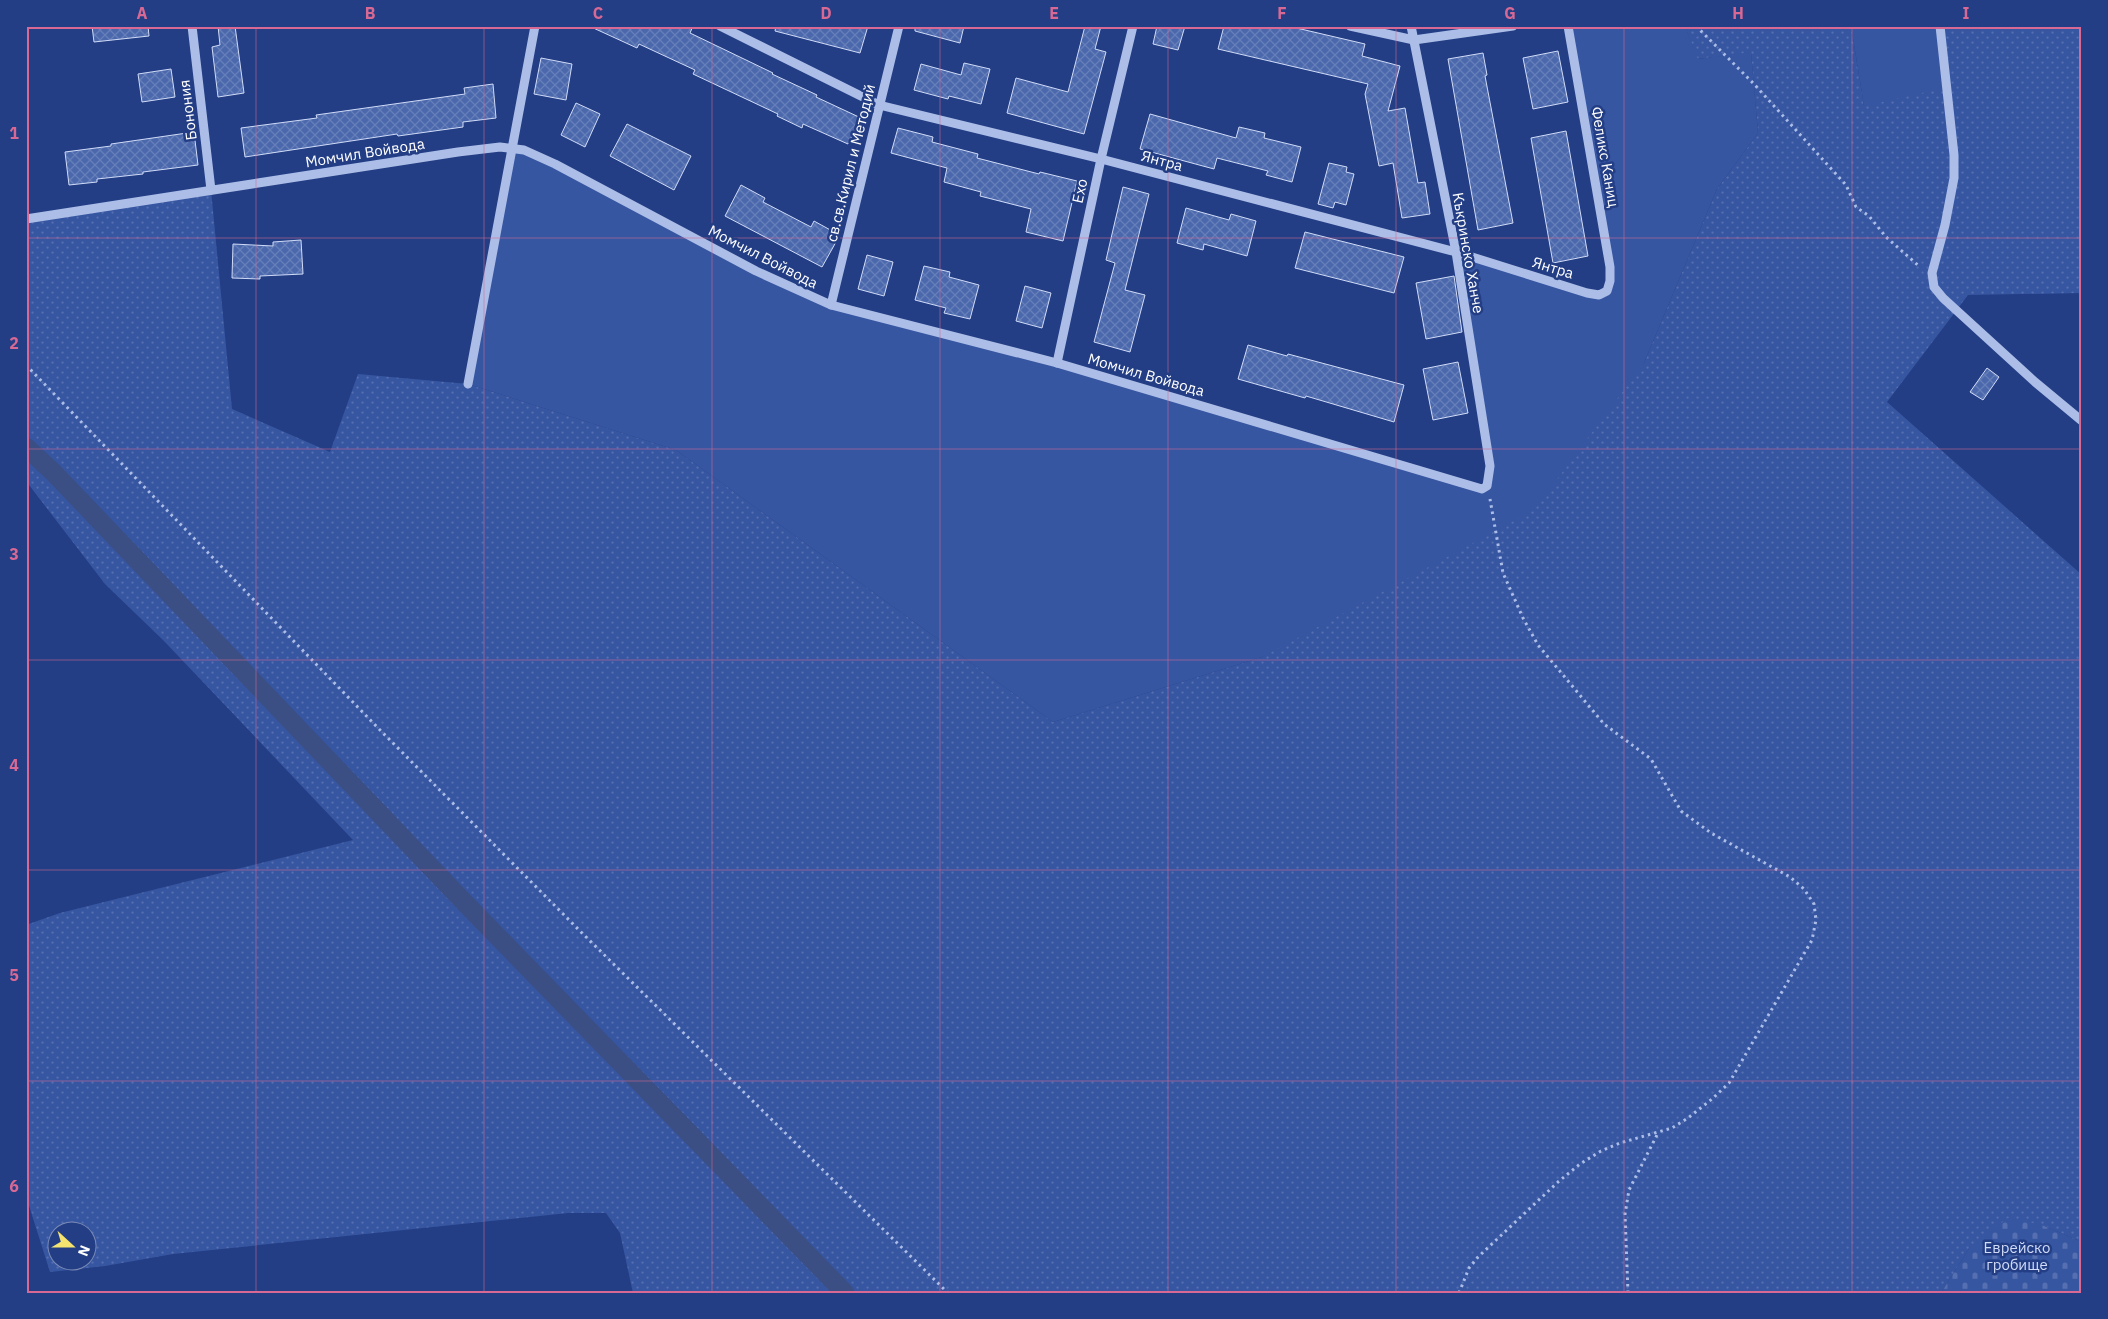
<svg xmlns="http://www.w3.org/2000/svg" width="2108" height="1319" font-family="'IBM Plex Sans',sans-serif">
	<defs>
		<pattern id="grass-dots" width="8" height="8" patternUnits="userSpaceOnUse" patternTransform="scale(1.25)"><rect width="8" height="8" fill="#3756a2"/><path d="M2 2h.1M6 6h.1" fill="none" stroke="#556fb0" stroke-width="1.8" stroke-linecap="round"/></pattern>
		<pattern id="cemetery-stones" width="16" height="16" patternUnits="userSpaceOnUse" patternTransform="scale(1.25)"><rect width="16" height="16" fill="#3756a2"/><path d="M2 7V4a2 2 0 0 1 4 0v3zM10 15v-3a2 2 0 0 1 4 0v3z" fill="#556fb0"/></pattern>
		<pattern id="building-cross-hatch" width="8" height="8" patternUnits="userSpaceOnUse" patternTransform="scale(1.25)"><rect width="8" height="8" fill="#4b68ad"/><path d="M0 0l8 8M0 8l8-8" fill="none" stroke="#667fb9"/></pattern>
	</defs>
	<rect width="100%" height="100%" fill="#233e85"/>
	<path fill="url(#grass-dots)" fill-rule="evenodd" d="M1685 26H1851L1864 106 1940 26H2082V293L1968 295 1887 402 2082 575V1242L2042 1225 1970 1247 1941 1293H633L620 1233 606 1213H568L173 1254 105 1266 50 1272 26 1196V925L60 913 353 840 164 641 105 584 26 481V219L211 190 232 409 330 452 358 374 468 384 676 450 1053 722 1262 657 1644 363 1717 189 1758 133 1751 53 1697 59ZM58 1232H88V1262H58Z"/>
	<path fill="url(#cemetery-stones)" d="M2008 1218 2042 1225 2082 1242V1293H1941L1970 1247Z"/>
	<g fill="#3756a2">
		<path d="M1568 26H1685L1698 59 1751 52 1758 133 1717 189 1644 363 1534 510 1262 657 1053 722 676 450 468 384 513 147 794 290 1057 363 1482 489 1489 478 1456 252 1599 295 1610 281Z"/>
		<path d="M1851 26H1940L1948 87 1864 106Z"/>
	</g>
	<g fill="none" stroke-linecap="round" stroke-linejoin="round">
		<path stroke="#3b4f84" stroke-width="19" d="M26 447 54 473 465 903 845 1293"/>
	</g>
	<g fill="url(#building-cross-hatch)" stroke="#d0dbf7">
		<path d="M92 26H148L149 36 94 42Z"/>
		<path d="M218 26H235L244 93 218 97 212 47 220 45Z"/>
		<path d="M589 26H693L690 33 773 73 772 74 817 95 816 97 861 118 848 144 803 124 802 128 777 116 778 114 693 74 695 70 639 44 637 48Z"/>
		<path d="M776 26H868L860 53 775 31Z"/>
		<path d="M915 26H964L960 43 915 31Z"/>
		<path d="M1085 26H1101L1095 49 1106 52 1084 134 1007 113 1016 78 1068 92Z"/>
		<path d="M1157 26H1185L1178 50 1153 44Z"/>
		<path d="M1224 26H1288L1365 44 1362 56 1400 66 1388 111 1405 108 1418 183 1425 182 1430 214 1402 218 1393 163 1379 166 1365 94 1368 84 1218 49Z"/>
		<path d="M1558 51 1568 102 1533 109 1523 58Z"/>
		<path d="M1483 53 1487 75 1485 76 1513 223 1478 230 1448 59Z"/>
		<path d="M541 58 572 64 566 100 534 94Z"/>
		<path d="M964 63 990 69 981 104 949 96 948 99 914 90 921 64 961 75Z"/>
		<path d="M171 69 175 97 142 102 138 74Z"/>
		<path d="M493 84 496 118 463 122V127L398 136 397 134 245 157 241 128 317 118 316 115 465 94 464 88Z"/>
		<path d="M576 103 600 114 585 147 561 135Z"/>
		<path d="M1150 114 1236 138 1239 127 1265 133 1264 138 1301 147 1292 182 1266 175 1268 171 1217 158 1214 169 1140 149Z"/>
		<path d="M627 124 691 156 674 190 610 156Z"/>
		<path d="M898 128 933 137 932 142 978 154 977 158 1039 174 1040 172 1077 181 1063 241 1026 232 1031 209 980 196 981 192 944 182 947 168 891 153Z"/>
		<path d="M1566 131 1588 256 1553 263 1531 138Z"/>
		<path d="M194 132 198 165 143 172V174L97 179V182L69 185 65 152 111 146V144Z"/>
		<path d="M1329 163 1347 167 1346 172 1354 174 1346 205 1335 202 1333 208 1318 204Z"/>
		<path d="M741 185 765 198 763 202 811 227 814 221 834 232 830 239 836 242 822 267 725 216Z"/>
		<path d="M1123 187 1149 194 1125 290 1145 295 1130 352 1094 342 1115 263 1106 260Z"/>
		<path d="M1186 208 1229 220 1231 214 1256 221 1247 256 1204 244 1203 250 1177 243Z"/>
		<path d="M1305 232 1404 257 1394 293 1295 268Z"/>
		<path d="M301 240 303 274 260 276V279L232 278 233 244 273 246V242Z"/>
		<path d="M867 255 893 262 884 296 858 289Z"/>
		<path d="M924 266 950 272 949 277 979 285 970 319 944 313 946 308 915 300Z"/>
		<path d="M1454 276 1462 332 1426 339 1416 283Z"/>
		<path d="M1025 286 1051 293 1042 328 1016 321Z"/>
		<path d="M1248 345 1287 356 1288 354 1404 385 1394 422 1306 396 1305 398 1238 379Z"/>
		<path d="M1458 362 1468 413 1433 420 1423 369Z"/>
		<path d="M1987 368 1999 377 1983 400 1970 392Z"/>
	</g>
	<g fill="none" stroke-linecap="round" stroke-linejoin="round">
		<g stroke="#acbee8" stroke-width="3" stroke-dasharray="2.5 4" stroke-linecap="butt">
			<path d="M1696 26 1754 84 1846 185 1856 207 1869 216 1886 237 1920 267"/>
			<path d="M26 365 379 729 582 933 948 1293"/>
			<path d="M1459 1293 1469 1268 1478 1257 1558 1182 1580 1164 1601 1151 1620 1143 1672 1128 1688 1118 1712 1099 1729 1083 1812 940 1816 920 1814 904 1804 889 1790 877 1711 833 1681 811 1651 759 1604 724 1538 645 1523 618 1503 573 1490 499"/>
			<path d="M1628 1293 1625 1214 1629 1190 1658 1133"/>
		</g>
		<g stroke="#acbee8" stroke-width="9">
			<path d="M192 26 211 190"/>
			<path d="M720 26 879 105 1101 159 1456 252 1587 293 1599 295 1607 291 1610 281V267L1568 26"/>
			<path d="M1350 26 1414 40 1513 26"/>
			<path d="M1940 26 1954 155V178L1945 225 1932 273 1934 287 1943 298 2035 382 2082 421"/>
			<path d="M26 219 458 152 500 147 524 150 555 164 756 271 831 305 1057 363 1482 489 1487 486 1490 466 1456 252 1411 26"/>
			<path d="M831 305 899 26"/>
			<path d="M1057 363 1101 159 1133 26"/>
			<path d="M468 384 535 26"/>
		</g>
	</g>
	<path fill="none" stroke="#d76994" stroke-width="1" stroke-opacity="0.55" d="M256 26V1293M484 26V1293M712 26V1293M940 26V1293M1168 26V1293M1396 26V1293M1624 26V1293M1852 26V1293M26 238H2082M26 449H2082M26 660H2082M26 870H2082M26 1081H2082"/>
	<g text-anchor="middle" stroke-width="5" stroke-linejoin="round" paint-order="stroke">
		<g font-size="15" fill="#fff" stroke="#233e85">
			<text transform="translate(188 110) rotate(-97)" y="5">Бонония</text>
			<text transform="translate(365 153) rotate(-9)" y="5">Момчил Войвода</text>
			<text transform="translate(1605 157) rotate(80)" y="5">Феликс Каниц</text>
			<text transform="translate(1162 161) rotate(15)" y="5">Янтра</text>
			<text transform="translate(851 163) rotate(-76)" y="5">св.св.Кирил и Методий</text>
			<text transform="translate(1080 191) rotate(-78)" y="5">Ехо</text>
			<text transform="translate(1468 253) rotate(80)" y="5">Къкринско Ханче</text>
			<text transform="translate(763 257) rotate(27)" y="5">Момчил Войвода</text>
			<text transform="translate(1553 268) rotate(17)" y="5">Янтра</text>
			<text transform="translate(1146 375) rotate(16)" y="5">Момчил Войвода</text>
		</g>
		<g font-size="15" fill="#d0dbf7" stroke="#233e85">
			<text x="2017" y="1253">Еврейско<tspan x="2017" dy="17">гробище</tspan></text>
		</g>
	</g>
	<rect width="2108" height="1319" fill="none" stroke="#233e85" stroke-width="55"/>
	<g transform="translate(72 1246) rotate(111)"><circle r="24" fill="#233e85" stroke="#7b8bb6"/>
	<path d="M0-4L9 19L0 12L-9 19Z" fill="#f4e36f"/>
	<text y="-8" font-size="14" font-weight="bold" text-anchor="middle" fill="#ffffff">N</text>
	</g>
	<rect x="28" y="28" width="2052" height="1264" fill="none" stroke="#d76994" stroke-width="2"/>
	<g font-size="16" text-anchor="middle" font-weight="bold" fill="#d76994">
		<text x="142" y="19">A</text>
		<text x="370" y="19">B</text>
		<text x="598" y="19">C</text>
		<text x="826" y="19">D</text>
		<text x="1054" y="19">E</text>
		<text x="1282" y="19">F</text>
		<text x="1510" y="19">G</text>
		<text x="1738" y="19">H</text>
		<text x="1966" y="19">I</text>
		<text x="14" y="139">1</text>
		<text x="14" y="349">2</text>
		<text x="14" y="560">3</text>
		<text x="14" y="771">4</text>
		<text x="14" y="981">5</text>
		<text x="14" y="1192">6</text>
	</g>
</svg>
